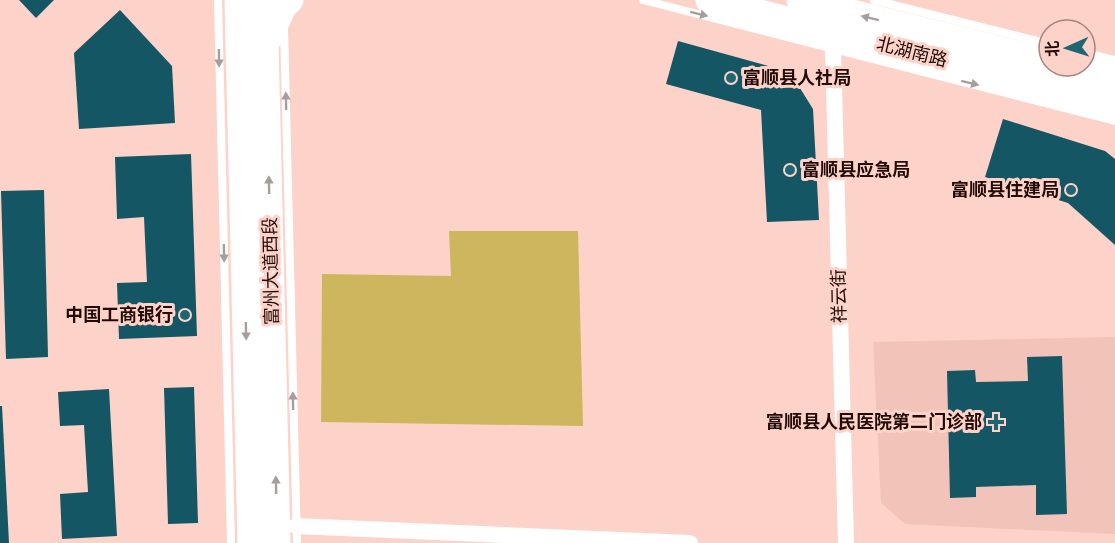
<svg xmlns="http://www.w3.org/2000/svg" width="1115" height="543" font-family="'Alegreya Sans','Noto Sans SC',sans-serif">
	<rect width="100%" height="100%" fill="#fdd3c9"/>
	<path fill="#f2c3b8" d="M1115 337V534L905 524 881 503 873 342Z"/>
	<path fill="#ceb65f" d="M449 231H578L583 426 321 422 322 274 451 276Z"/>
	<g fill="#145663">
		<path d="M19 0H54L36 18Z"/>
		<path d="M120 10 172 66 175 123 79 129 74 53Z"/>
		<path d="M678 41 790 72 813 109 819 220 767 222 761 110 666 84Z"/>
		<path d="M1003 119 1105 151 1115 159V245L1068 203 985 177Z"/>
		<path d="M191 154 197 336 119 339 117 283 147 282 144 217 117 219 115 157Z"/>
		<path d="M44 190 48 357 6 359 1 191Z"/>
		<path d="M1062 356 1067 514 1036 515V485L976 487V497L950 498 947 371 975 370 976 382 1028 381 1027 357Z"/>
		<path d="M194 387 198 523 168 524 164 388Z"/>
		<path d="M109 389 117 536 62 539 60 494 88 492 84 425 60 426 58 392Z"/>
		<path d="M0 406H2L9 543H0Z"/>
	</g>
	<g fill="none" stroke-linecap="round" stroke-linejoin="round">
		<g stroke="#fff" stroke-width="8">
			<path d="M218 0 231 543"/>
			<path d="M643 0 1115 121"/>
			<path d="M874 0 1049 44"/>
			<path d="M284 28 297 543"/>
			<path d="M1085 53 1115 60"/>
		</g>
		<g stroke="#fff" stroke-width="16">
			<path d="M833 48 846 543"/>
			<path d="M296 526 690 543"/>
		</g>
		<g stroke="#fff" stroke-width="27">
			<path d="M238 0 251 543"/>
			<path d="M264 0 277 543"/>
			<path d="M709 0 1115 104"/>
			<path d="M800 0 1049 62"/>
			<path d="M268 39 283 7 290 0"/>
			<path d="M1067 66 1115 78"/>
		</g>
	</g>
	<defs><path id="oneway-solid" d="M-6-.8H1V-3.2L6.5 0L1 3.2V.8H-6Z" transform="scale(1.5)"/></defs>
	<g fill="#a79d9c">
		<use href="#oneway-solid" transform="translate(699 14) rotate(14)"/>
		<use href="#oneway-solid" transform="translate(870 18) rotate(-166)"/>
		<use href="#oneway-solid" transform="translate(219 58) rotate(89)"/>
		<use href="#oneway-solid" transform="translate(970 83) rotate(14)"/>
		<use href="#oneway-solid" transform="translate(286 101) rotate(-91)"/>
		<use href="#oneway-solid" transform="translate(269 185) rotate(-91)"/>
		<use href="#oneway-solid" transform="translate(224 253) rotate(89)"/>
		<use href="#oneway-solid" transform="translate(246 331) rotate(89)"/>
		<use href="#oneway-solid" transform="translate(293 401) rotate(-91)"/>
		<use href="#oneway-solid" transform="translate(276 485) rotate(-91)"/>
	</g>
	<g fill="#1f6675" stroke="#fdd3c9" stroke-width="2">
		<circle cx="731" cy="78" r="6"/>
		<circle cx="790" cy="170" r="6"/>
		<circle cx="1071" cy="190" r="6"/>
		<circle cx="185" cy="315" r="6"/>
		<path d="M993 413h6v6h6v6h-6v6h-6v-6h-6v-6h6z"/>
	</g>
	<g text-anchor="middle" stroke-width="6" stroke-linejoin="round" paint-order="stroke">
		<g font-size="18" fill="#220b07" stroke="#fdd3c9">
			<text transform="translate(912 52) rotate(14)" y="6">北湖南路</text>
			<text transform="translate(271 271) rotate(-91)" y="6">富州大道西段</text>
			<text transform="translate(839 296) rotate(-91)" y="6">祥云街</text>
		</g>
		<g font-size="18" font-weight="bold" fill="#220b07" stroke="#fdd3c9" text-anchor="end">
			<text x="743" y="84" text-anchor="start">富顺县人社局</text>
			<text x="802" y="176" text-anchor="start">富顺县应急局</text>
			<text x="1059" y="196">富顺县住建局</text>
			<text x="173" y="321">中国工商银行</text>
			<text x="982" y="428">富顺县人民医院第二门诊部</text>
		</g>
	</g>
	<g transform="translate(1067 48) rotate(267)"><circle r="28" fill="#fdd3c9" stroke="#a5837b" stroke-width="1.5"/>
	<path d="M0-4.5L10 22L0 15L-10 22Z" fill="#1f6675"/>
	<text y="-9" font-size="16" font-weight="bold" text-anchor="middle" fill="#220b07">北</text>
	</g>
</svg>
